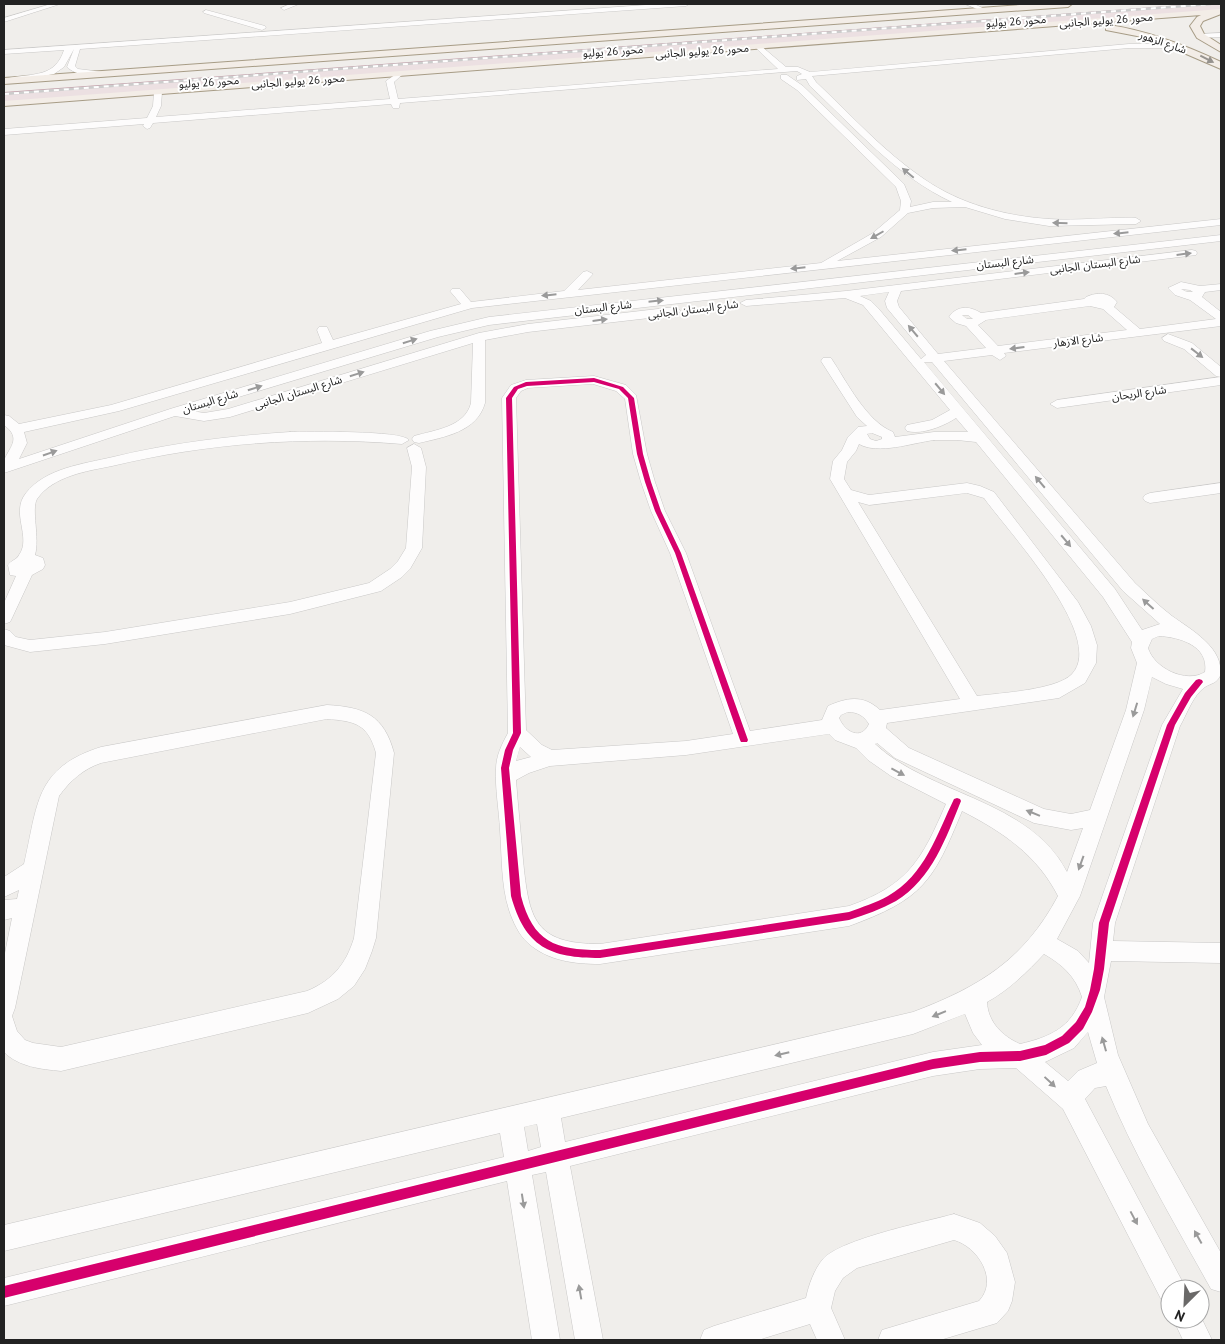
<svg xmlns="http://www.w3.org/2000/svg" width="1225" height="1344" font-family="'PT Sans','Noto Sans Arabic',sans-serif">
	<rect width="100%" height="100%" fill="#f0eeeb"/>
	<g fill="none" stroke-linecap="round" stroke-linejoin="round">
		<defs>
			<g id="minor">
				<path d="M51 4H60L4 22V18Z"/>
				<path d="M290 4H299L284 10 281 8Z"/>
				<path d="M660 4H689L686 6 80 49 75 66 78 69 103 72 104 74C95 80 74 74 67 67L74 49 64 67 54 74 12 82 8 80 9 78C33 73 55 78 64 50L4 54V50Z"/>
				<path d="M965 4H974L987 10 982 11Z"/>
				<path d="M206 10 265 26 266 28 262 30 204 13 203 12Z"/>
				<path d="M1221 33V37L1200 38 1196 36 1200 34Z"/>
				<path d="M1129 44H1179L1183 46 1179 48H1129L812 76 816 82C851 115 884 152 924 179 960 204 1005 216 1049 219 1078 221 1107 217 1136 218L1141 221 1136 224 1049 226 1005 219 965 207 933 208 908 213 881 237 837 261 1221 219V225L472 308 119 411 24 432 27 443 19 459 170 409 430 331 489 317 1221 235V241L489 325 438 337 192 411 204 413 228 409 479 333 528 324 675 307 681 311 675 315 528 332 485 340V403C477 432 444 437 419 443L414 442 412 439 414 436C435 430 465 427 471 403L473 343 230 417 204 421 175 416 4 473C4 470 3 464 4 461 8 448 23 439 4 425V415L9 416 19 424 111 405 322 343 317 330 319 327H327L333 340 461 304 450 291 452 289H460L471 302 564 291 583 272 587 271 593 274 578 290 821 263 873 233 900 210 901 201 896 187 797 90 781 79V75H787L803 86 904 184 911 201 910 207 933 202H952C896 176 854 127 810 86L806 79 797 80V76L802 74 797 71 400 103 399 108H393L391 104 153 123 150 128 147 129 143 126 144 124 4 135V129L147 118 153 106 154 92 158 90 162 92 161 106 156 117 390 99 386 81 399 72 403 74 394 82 398 99 778 69 757 49 756 47 760 45 786 67H798L810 72Z"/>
				<path d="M1192 250 1196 251 1197 253 1196 255 901 291 897 301 899 307 938 354 986 348 966 326 956 323 949 317C957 305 970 306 981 313L1084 299 1086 297C1097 292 1109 292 1117 302L1114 307 1140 329 1216 319 1190 300 1175 295 1168 288 1181 282 1200 286 1221 284V290L1205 292 1202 297 1221 312V326L1004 353 1006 356 1000 360 992 355 944 361 1135 583C1147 594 1159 606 1172 616 1190 629 1225 648 1220 676 1216 684 1211 683 1205 687 1193 695 1187 714 1180 726L1115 923 1113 941 1221 943V963L1111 961 1104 997 1118 1055 1148 1124 1221 1253V1292L1211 1289C1174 1222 1135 1157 1106 1086L1095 1088 1085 1099 1181 1279 1185 1289H1170V1302L1161 1299 1063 1109 1016 1068 980 1069 933 1076 570 1166 603 1340H575L546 1172 532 1175 560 1340H532L507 1181 4 1306V1278L504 1157 500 1133 4 1251V1225L913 1012C979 987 1024 960 1058 896 1037 855 1003 832 962 811 933 882 923 899 849 926L600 964C575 964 548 961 528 943 519 935 513 922 509 910 501 885 502 856 500 830 499 810 495 789 496 769 496 756 502 744 508 733L502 398 511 385 526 380 594 376 626 385 636 395 647 454 655 482 665 511 686 553 750 731 822 720 828 706C846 698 863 694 880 710L960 699 830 479 833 461 842 450 848 437 858 427 867 426 857 417 821 361 823 358H831C847 382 866 421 893 432L895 437 934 432H968L956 418C944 426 922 435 907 431L905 428 907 425 932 420 950 410 863 305 845 298 746 306 740 303 746 300 846 291ZM1181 289 1190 290 1193 292H1187ZM889 292 885 301 887 308 926 355 921 359 878 308 871 301 860 296ZM1090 306 1103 309 1127 330 998 346 978 325 986 320ZM962 315H968L973 319H967ZM924 362H932L1123 591 1160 624 1142 630 1115 589ZM593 384 616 391 625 399 633 454 641 482 651 511 670 553 733 734 686 741 552 750 542 745 526 730 516 398 521 391 528 388ZM872 433 882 437V439L876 441 870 439 867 434ZM934 440H957L976 442 1103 597 1132 642 1131 648 1137 663 1126 710 1090 810 1071 814 1044 809 909 748 886 728 887 723 1059 698 1085 683 1096 663 1097 645 1091 626 1078 602 994 492 980 486 967 483 869 495 851 490 844 479 847 462 856 451 859 444C878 455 912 443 934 440ZM967 493 984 498C1006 529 1107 637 1072 674 1057 690 1000 693 977 696L858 502 869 505ZM1159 636C1180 637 1209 646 1205 672 1186 684 1154 668 1148 648L1152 639ZM1152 677 1166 684 1183 689 1162 725 1093 923 1089 963 1078 951 1057 939 1080 896 1144 710ZM848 712C858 712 864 716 869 724 861 741 845 732 839 718L841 715ZM829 734 835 740 856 748 868 760 891 776 946 804C922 859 909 885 849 906L600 944C534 944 529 919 523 860 521 834 518 807 516 780L529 773 550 766 686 755ZM877 743 895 758 1034 823 1071 830 1083 828 1067 872C1029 799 931 796 875 744ZM520 747 531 757 516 761ZM1044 954C1062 964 1076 977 1082 997 1071 1028 1050 1037 1020 1044 1002 1036 988 1022 987 1002 1009 990 1027 972 1044 954ZM965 1014 973 1033 982 1045 933 1052 565 1142 561 1118 913 1034ZM1088 1032 1097 1063 1078 1071 1068 1081 1045 1062 1074 1048ZM537 1124 541 1147 528 1151 524 1127Z"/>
				<path d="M1168 334 1192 343 1221 367V377L1216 376 1184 349 1164 341 1162 338Z"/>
				<path d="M1221 377V385L1057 408 1050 404 1057 400Z"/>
				<path d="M290 432C307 432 401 430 409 440L402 444C304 436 208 443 112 466 87 471 53 476 37 499 31 509 40 538 35 555L43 558 45 565 43 569 32 575 12 618 10 622 4 624V603L16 576 10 575 8 565C11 560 17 560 19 555 32 537 10 513 26 493 46 468 83 464 113 457 171 443 230 436 290 432Z"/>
				<path d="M414 444 421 448 426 467 422 548 410 569 402 577 381 591 290 614 105 644 30 652 4 645V629L10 631 16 637 30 640 105 632 290 602 369 583 390 569 398 561 406 548 412 467 407 448Z"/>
				<path d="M1221 483V493L1150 503 1145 501 1143 498 1145 495 1150 493Z"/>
				<path d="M327 705C364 707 384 715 394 753L376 938 372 951 365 969 354 986 338 999 308 1013 61 1071C41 1069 19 1067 4 1052V958L12 918 4 920V900L17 899 19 890 4 897V877L24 864C38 805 34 768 101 747ZM327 719C355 721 368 724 376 753L354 938C346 964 333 980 307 991L61 1047 33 1043 25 1040 17 1031 12 1016 15 1008 59 796C70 781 83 769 101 763Z"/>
				<path d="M954 1214 980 1223 995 1236 1007 1253 1015 1282 1012 1301 1008 1311 997 1323 940 1340H878L882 1330 979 1301C999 1280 978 1247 954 1240L857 1268 843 1278 835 1291 831 1308 845 1340H817L810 1324 758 1340H700L704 1330 714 1326 806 1298C809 1284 814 1270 823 1259 841 1239 925 1222 954 1214Z"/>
				<path d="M1200 1315 1212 1340H1183L1173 1319H1200Z"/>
			</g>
			<g id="major">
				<path d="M1035 4H1072L1068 7 4 84V78Z"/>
				<path d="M1221 8V14L1203 21 1200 26 1204 34 1221 45V52L1197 38 1190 26 1197 17 1201 15 4 106V100Z"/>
				<path d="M1109 25C1149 31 1185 45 1221 62V69L1163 44 1137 36 1106 30V26Z"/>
			</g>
			<path id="highway" d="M1209 4H1221V9L4 101V93Z"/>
		</defs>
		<use href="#minor" stroke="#c9c8c7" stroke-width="1"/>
		<use href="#major" stroke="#a79c86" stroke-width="2"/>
		<use href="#highway" stroke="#c5a2ac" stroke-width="2"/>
		<use href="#minor" fill="#fdfcfc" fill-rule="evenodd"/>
		<use href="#major" fill="#f3ede7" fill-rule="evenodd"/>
		<use href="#highway" fill="#ece0e2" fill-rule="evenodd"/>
		<defs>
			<path id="rail" d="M4 94 1211 4"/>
		</defs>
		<use href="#rail" stroke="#ccc" stroke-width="2.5"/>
		<use href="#rail" stroke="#fff" stroke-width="2" stroke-dasharray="5" stroke-linecap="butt"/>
		<defs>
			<g id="cycleway">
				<path d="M594 378 623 387 634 398 643 454 651 482 661 511 681 553 748 740 747 742H741L740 740 675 553 655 511 645 482 637 454 628 398 619 389 594 382 527 386 518 389 512 398 521 733 513 750 509 768 521 896C533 942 555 950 600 950L849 912C862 907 876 903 888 896 925 875 937 834 954 799L957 798 960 799 961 801C946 838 932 879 896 901 881 909 865 915 849 920L600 958C550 958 525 947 511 896L501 768 505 750 513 733 506 398 514 387 526 382Z"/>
				<path d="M1199 679 1202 680 1203 682 1191 697 1175 725 1109 923 1104 969 1100 990 1092 1012 1083 1029 1069 1043 1046 1055 1020 1061 980 1062 933 1069 4 1298V1286L933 1059 980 1052 1020 1051 1045 1045 1062 1036 1076 1022 1085 1007 1090 990 1094 969 1099 923 1167 725 1185 693 1196 680Z"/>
			</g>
		</defs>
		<use href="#cycleway" stroke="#fff" stroke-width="3"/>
		<use href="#cycleway" fill="#d6006c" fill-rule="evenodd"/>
	</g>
	<defs><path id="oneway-solid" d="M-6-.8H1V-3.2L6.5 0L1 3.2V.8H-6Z" transform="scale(1.25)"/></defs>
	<use fill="#95928e" href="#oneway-solid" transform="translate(1207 59) rotate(27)"/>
	<g fill="#9a9a9a">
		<use href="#oneway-solid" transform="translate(908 173) rotate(-140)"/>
		<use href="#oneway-solid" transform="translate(1060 223) rotate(-178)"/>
		<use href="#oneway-solid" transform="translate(1121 233) rotate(174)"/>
		<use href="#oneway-solid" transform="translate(877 235) rotate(150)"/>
		<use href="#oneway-solid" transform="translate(959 250) rotate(174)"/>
		<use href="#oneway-solid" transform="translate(1184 254) rotate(-7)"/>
		<use href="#oneway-solid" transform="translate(798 268) rotate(174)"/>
		<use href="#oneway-solid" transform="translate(1022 273) rotate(-7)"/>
		<use href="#oneway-solid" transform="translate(549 295) rotate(174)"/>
		<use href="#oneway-solid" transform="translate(656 301) rotate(-6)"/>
		<use href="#oneway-solid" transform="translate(600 320) rotate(-7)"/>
		<use href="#oneway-solid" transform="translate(913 331) rotate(-130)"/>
		<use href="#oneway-solid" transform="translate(410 341) rotate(-17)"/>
		<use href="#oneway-solid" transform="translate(1017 348) rotate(173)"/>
		<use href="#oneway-solid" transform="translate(1197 353) rotate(38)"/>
		<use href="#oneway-solid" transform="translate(357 374) rotate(-17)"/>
		<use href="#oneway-solid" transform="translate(255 388) rotate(-17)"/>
		<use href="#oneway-solid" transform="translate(940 389) rotate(50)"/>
		<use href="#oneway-solid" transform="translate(50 453) rotate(-19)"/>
		<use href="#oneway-solid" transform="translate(1040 482) rotate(-130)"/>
		<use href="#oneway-solid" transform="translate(1066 541) rotate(50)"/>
		<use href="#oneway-solid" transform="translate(1148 604) rotate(-138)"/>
		<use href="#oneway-solid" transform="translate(1135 710) rotate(107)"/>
		<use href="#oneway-solid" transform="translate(898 772) rotate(28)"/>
		<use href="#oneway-solid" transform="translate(1033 813) rotate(-158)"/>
		<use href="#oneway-solid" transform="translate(1081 863) rotate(110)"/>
		<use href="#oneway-solid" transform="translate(939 1014) rotate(158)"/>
		<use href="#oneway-solid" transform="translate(1104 1044) rotate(-106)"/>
		<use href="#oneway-solid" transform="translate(782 1054) rotate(167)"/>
		<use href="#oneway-solid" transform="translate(1050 1082) rotate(43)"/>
		<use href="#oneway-solid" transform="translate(523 1201) rotate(81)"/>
		<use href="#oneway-solid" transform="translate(1134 1218) rotate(62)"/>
		<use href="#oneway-solid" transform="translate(1198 1237) rotate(-119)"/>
		<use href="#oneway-solid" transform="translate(580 1292) rotate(-100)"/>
	</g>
	<g text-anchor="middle" stroke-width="4" stroke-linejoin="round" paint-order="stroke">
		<g font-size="11" fill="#222" stroke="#fff">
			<text transform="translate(1106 20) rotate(-4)" y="4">محور 26 يوليو الجانبى</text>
			<text transform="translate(1016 21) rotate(-4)" y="4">محور 26 يوليو</text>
			<text transform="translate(1163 42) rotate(19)" y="4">شارع الزهور</text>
			<text transform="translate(613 51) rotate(-4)" y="4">محور 26 يوليو</text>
			<text transform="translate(702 51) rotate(-4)" y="4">محور 26 يوليو الجانبى</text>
			<text transform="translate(298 81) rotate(-4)" y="4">محور 26 يوليو الجانبى</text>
			<text transform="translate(209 82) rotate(-4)" y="4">محور 26 يوليو</text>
			<text transform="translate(1005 262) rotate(-6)" y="4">شارع البستان</text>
			<text transform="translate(1095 264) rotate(-7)" y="4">شارع البستان الجانبى</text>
			<text transform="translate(603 307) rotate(-6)" y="4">شارع البستان</text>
			<text transform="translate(693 309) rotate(-7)" y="4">شارع البستان الجانبى</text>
			<text transform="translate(1078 340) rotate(-7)" y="4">شارع الازهار</text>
			<text transform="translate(298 392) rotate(-17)" y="4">شارع البستان الجانبى</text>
			<text transform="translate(1139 393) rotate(-8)" y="4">شارع الريحان</text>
			<text transform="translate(210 401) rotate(-17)" y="4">شارع البستان</text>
		</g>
	</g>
	<rect width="1225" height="1344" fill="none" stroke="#222222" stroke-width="10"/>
	<g transform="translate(1185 1304) rotate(204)"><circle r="24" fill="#ffffff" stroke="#a7a7a7"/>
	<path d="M0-4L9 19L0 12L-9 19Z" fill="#6a6968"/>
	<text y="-8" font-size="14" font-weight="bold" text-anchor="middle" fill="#222222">N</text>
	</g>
</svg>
